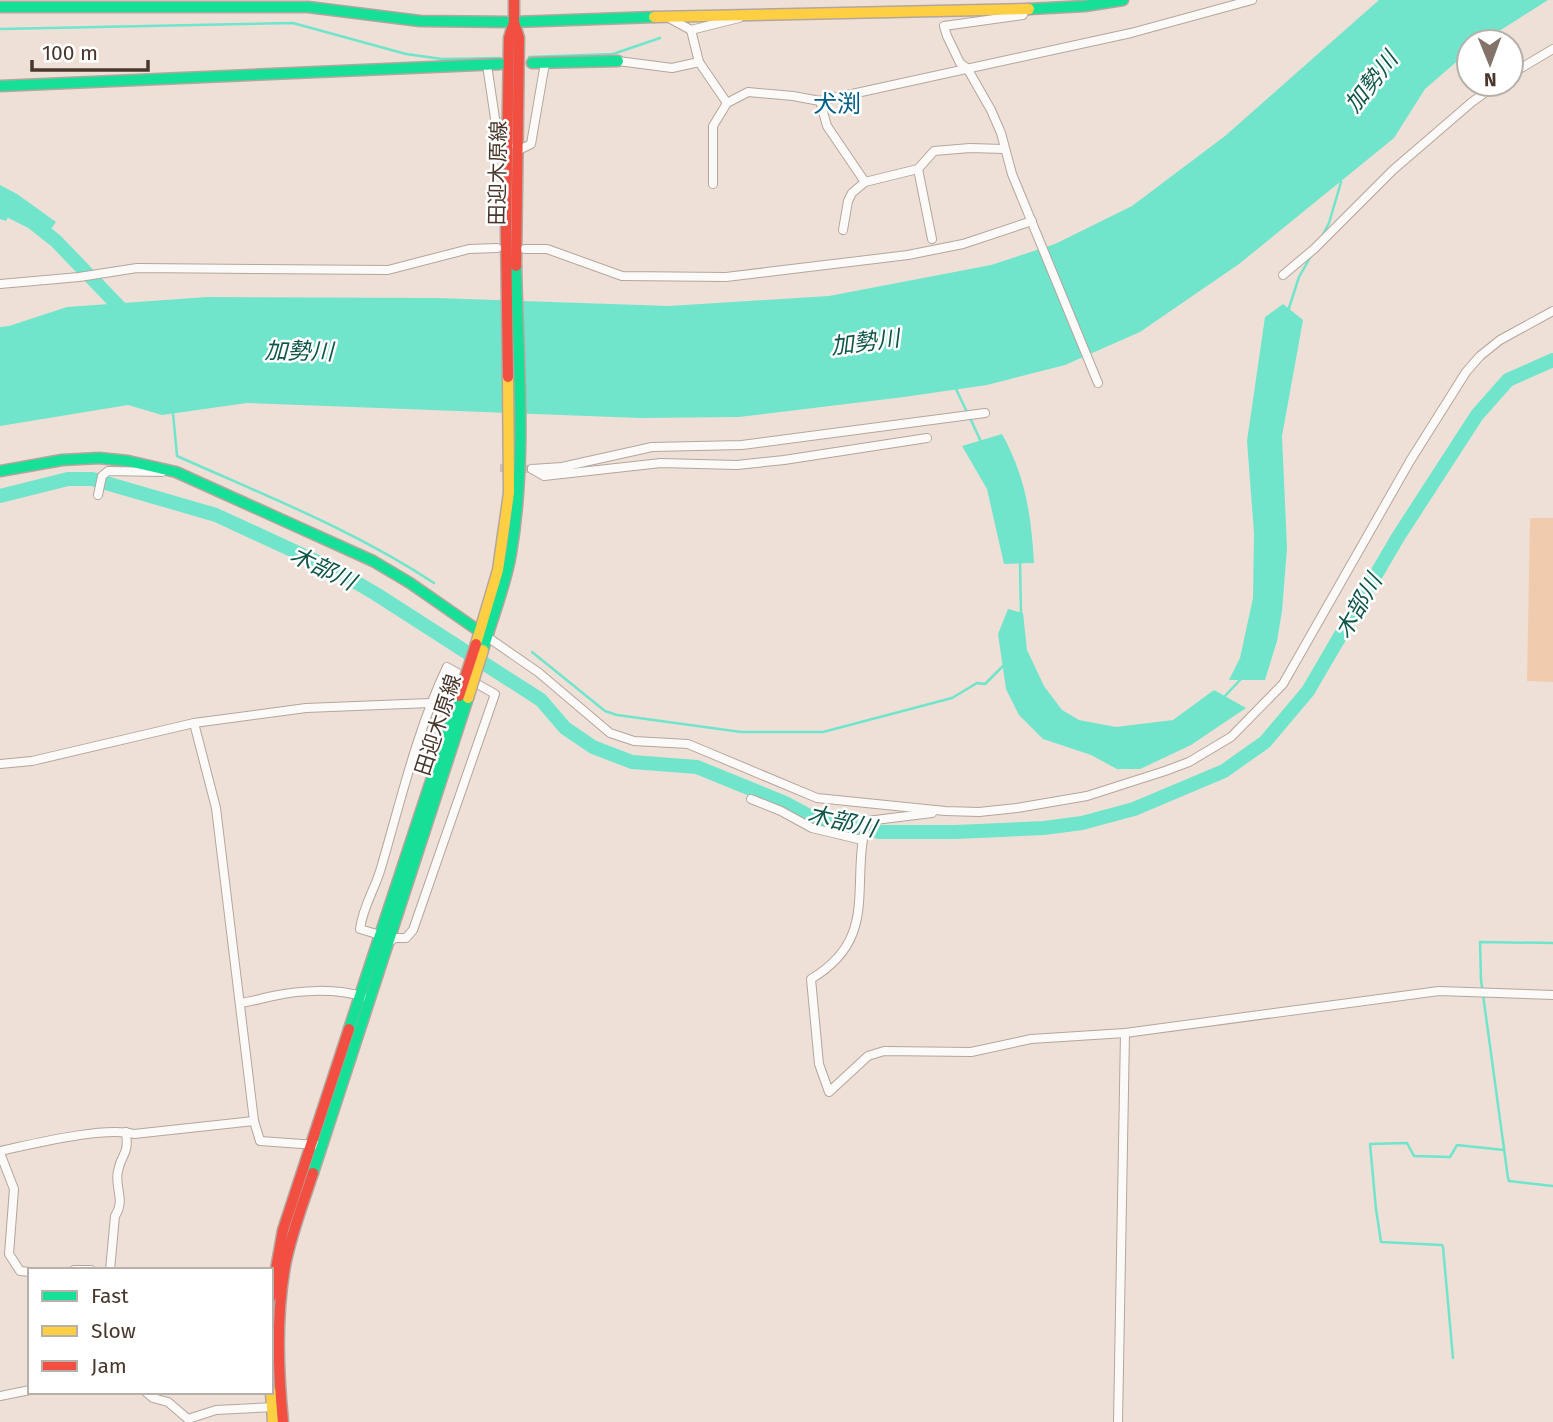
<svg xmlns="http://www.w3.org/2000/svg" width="1553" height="1422" font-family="'Fira Sans','Noto Sans JP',sans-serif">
	<rect width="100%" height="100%" fill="#eee0d6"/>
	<path fill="#f1cbae" d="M1530 518H1553V682L1527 681Z"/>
	<g fill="#70e5cc">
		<path d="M1379 0H1548L1482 42H1469V51L1425 89 1394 138 1239 264 1140 332 1065 365 987 385 904 397 739 417 640 418 247 403 162 415 128 405 0 426V327L9 326 67 307 207 297 437 298 669 306 829 296 991 265 1055 244 1132 206 1225 136Z"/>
		<path d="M0 185 17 194 56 222 48 233 19 210H12L6 221 0 219Z"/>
		<path d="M1283 304 1303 320 1282 436 1287 548 1282 611 1277 641 1265 680H1229L1240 658 1253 598 1254 533 1247 441 1265 317Z"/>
		<path d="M1002 434C1026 478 1031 514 1034 563L1004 564 987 489 962 446Z"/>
		<path d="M1008 609 1023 613 1027 650 1044 686 1062 710 1079 720 1116 727 1173 720 1214 690 1246 708 1191 745 1140 769H1117L1091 755 1043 739 1019 715 1006 689 998 634Z"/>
	</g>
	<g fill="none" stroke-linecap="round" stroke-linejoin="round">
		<g stroke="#70e5cc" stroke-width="2.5">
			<path d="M0 29 293 23 406 54 442 59 500 58"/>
			<path d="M529 57 613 54 660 38"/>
			<path d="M1321 238 1329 223 1341 182"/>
			<path d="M1288 311 1299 277 1311 256"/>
			<path d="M955 387 967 412"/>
			<path d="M173 413 177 456C264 495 354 530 434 583"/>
			<path d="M970 418 982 444"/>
			<path d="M1020 562 1021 615"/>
			<path d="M532 652 605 711 617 715 741 732H823L952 698 977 683 985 684 1003 666"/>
			<path d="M1224 697 1241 679"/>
			<path d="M1553 943 1480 942 1481 980 1508 1178 1509 1181 1553 1186"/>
			<path d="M1453 1358 1443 1247 1442 1245 1381 1242 1376 1209 1370 1144 1407 1143 1414 1156 1450 1157 1457 1145 1504 1150"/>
		</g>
		<g stroke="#70e5cc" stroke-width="14">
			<path d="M0 206 32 222 56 241 129 317"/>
			<path d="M0 496 68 479H92L216 515 335 570 376 594 541 700 565 728 593 747 632 762 697 767 785 803 813 818 879 832H955L1044 828 1082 823 1134 809 1224 771 1265 742 1308 691 1398 537 1477 415 1508 380 1553 360"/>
		</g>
		<path stroke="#cdbeb4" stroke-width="8" stroke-dasharray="8 4" stroke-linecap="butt" d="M500 468 532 469"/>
		<defs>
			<g id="street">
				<path d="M1025 9 1023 15 944 26 947 36 960 63 967 68 991 110 1001 133 1012 174 1098 383"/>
				<path d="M669 18 691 30 739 18"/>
				<path d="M691 30 699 62 727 103"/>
				<path d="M618 61 672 68 699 62"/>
				<path d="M487 65 499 145 509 146"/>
				<path d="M1511 74 1553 49"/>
				<path d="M820 101 827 126 865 182 918 169 934 151 970 148 1004 149"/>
				<path d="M519 150 531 144 545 63"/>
				<path d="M918 169 932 239"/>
				<path d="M713 184V126L727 103 748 92 793 96 820 101 1131 33 1252 0"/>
				<path d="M843 230 848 201 852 193 865 182"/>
				<path d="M525 249H547L622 276 726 277 908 255 963 244 1032 221"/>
				<path d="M1283 275 1314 249 1393 170 1472 102 1497 84"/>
				<path d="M0 284 79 277 137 268 388 270 469 249 497 248"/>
				<path d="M532 469 562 467 652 447 742 445 985 413"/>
				<path d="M532 469 544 476 661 463 737 465 784 460 927 438"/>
				<path d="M98 495 102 476 108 471 162 472"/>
				<path d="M483 634 538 672 610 733 634 741 688 744 817 798 945 811 979 812 1017 808 1087 796 1165 771 1189 762 1231 737 1283 684 1410 461 1466 372 1480 356 1500 340 1553 311"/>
				<path d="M194 723 216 808 254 1121 260 1141 316 1145"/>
				<path d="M0 764 32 761 194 723 306 708 430 703"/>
				<path d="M751 799 781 811 812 828 862 840"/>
				<path d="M932 813 867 821C849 884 881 937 811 979L819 1064 829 1092 868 1056 884 1051 971 1052 1031 1039 1125 1033 1439 991 1553 995"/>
				<path d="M380 935 360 929C363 906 375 889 381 868 401 800 417 730 447 667L495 694 413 930 406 938H395L388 943"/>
				<path d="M240 1003C251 1002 262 998 273 996 300 990 337 988 363 997"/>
				<path d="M0 1151C33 1144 105 1126 134 1134L254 1121"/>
				<path d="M0 1153 14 1189 9 1254 20 1271 30 1272"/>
				<path d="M74 1270H91"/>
				<path d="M110 1270 115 1216C126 1200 114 1187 118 1171 122 1151 129 1157 126 1132"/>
				<path d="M146 1392 153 1398 168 1402 188 1419 216 1410 275 1407"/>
				<path d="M0 1396 30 1390"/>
				<path d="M1118 1422 1125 1033"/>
			</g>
			<g id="fast">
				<path d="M0 7H308L420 21 514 22 654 17"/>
				<path d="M1029 9 1085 6 1123 0"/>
				<path d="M532 63 618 61"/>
				<path d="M0 86 501 64"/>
				<path d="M0 471 62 460 99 458 128 461 176 472 373 561 410 583 479 631"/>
				<path d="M483 650C492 618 506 585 511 553 527 459 518 361 516 266"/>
				<path d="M349 1029 459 696"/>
				<path d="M313 1173 468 698"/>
			</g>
			<g id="slow">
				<path d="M654 17 1029 9"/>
				<path d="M476 644 498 570 509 493 508 377"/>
				<path d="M271 1392 273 1422"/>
			</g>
			<g id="jam">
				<path d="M514 0V22L519 38 516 266"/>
				<path d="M508 377 506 230 509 38 514 22"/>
				<path d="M271 1297 283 1230 349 1029"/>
				<path d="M283 1422C278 1370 276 1318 285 1266 291 1234 303 1204 313 1173"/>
			</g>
		</defs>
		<use href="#street" stroke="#b4a69c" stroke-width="10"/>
		<use href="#fast" stroke="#b4a69c" stroke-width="13"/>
		<use href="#slow" stroke="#b4a69c" stroke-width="13"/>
		<use href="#jam" stroke="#b4a69c" stroke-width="13"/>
		<use href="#street" stroke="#fcfaf9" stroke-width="8"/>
		<use href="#fast" stroke="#16e098" stroke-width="10"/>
		<use href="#slow" stroke="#ffcf43" stroke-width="10"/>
		<use href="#jam" stroke="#f24e42" stroke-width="10"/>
		<defs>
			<path id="slow-bridge" d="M468 698 483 650"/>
			<path id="jam-bridge" d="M459 696 476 644"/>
		</defs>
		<use href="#slow-bridge" stroke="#b4a69c" stroke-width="13" stroke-linecap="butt"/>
		<use href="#jam-bridge" stroke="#b4a69c" stroke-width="13" stroke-linecap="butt"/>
		<use href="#slow-bridge" stroke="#ffcf43" stroke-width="10"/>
		<use href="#jam-bridge" stroke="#f24e42" stroke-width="10"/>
	</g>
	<g text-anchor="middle" stroke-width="5" stroke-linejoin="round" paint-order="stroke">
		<g font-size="21" fill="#49372b" stroke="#fff">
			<text transform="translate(498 173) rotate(-89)" y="7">田迎木原線</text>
			<text transform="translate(438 725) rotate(-72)" y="7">田迎木原線</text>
		</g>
		<g font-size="23" font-style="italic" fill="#105649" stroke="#fff">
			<text transform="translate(1371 82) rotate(-52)" y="8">加勢川</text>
			<text transform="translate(865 342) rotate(-7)" y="8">加勢川</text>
			<text transform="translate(299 351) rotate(1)" y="8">加勢川</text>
			<text transform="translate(323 568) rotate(26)" y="8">木部川</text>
			<text transform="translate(1358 606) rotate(-60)" y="8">木部川</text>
			<text transform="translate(842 821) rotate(13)" y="8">木部川</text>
		</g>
		<g font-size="24" fill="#015e88" stroke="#fff">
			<text x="837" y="112">犬渕</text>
		</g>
	</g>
	<rect x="28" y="1268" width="245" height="126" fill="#ffffff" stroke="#b6afaa" stroke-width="2"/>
	<rect x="42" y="1291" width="35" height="10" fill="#16e098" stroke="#b6afaa" stroke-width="2"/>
	<text x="91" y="1303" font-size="21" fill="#49372b">Fast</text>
	<rect x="42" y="1326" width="35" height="10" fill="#ffcf43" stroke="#b6afaa" stroke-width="2"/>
	<text x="91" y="1338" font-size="21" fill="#49372b">Slow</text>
	<rect x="42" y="1361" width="35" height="10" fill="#f24e42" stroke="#b6afaa" stroke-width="2"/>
	<text x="91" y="1373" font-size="21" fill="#49372b">Jam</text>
	<g transform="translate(1490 63) rotate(179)"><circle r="33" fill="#ffffff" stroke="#b6afaa" stroke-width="2"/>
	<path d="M0-5L12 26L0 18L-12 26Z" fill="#837267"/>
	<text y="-10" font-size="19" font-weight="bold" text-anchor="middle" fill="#49372b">N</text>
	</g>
	<path d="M32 60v10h116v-10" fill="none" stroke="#49372b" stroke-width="3.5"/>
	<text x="42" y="60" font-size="21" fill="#49372b" stroke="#ffffff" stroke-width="5" paint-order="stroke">100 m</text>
</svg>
